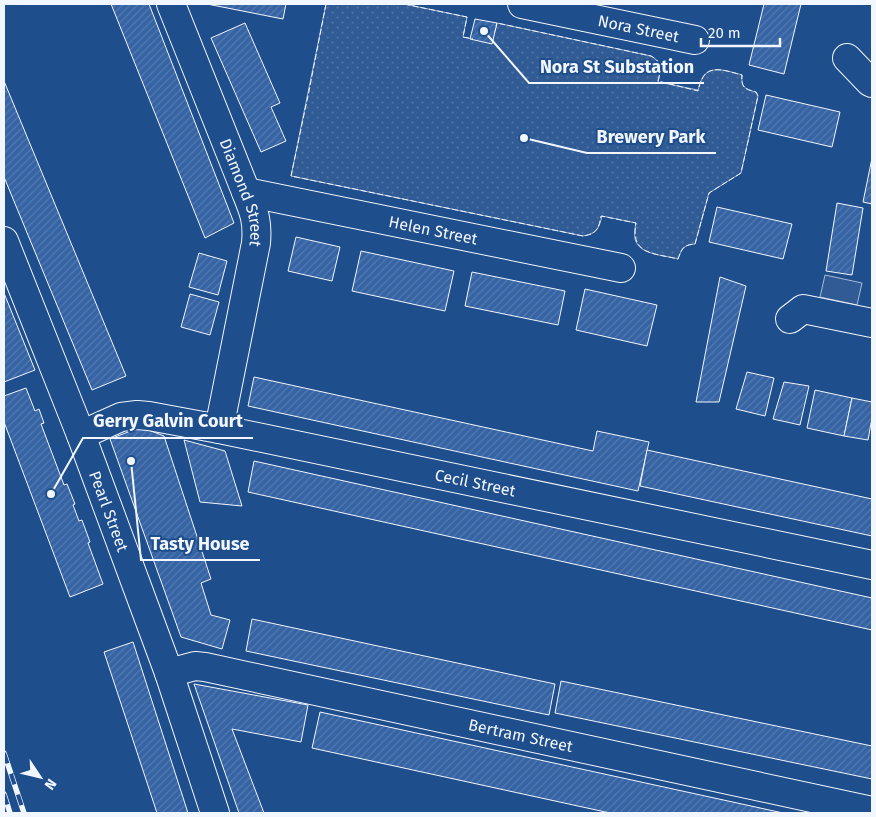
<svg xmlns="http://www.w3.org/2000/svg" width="876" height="817" font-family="'Fira Sans',sans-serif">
	<defs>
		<pattern id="park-dots" width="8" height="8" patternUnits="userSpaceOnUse" patternTransform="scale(1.25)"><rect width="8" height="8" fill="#305b95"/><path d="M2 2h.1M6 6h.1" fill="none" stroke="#4e73a5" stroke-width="1.8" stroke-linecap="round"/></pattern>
		<pattern id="building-hatch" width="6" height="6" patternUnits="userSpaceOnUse" patternTransform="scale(1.25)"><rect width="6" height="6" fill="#3563a3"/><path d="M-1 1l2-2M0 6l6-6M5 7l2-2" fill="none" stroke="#537ab1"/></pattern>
	</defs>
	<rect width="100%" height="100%" fill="#1f4e8c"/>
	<path fill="#305b95" stroke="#a8bbd7" d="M825 275 862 283 857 305 820 297Z"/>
	<path fill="url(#park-dots)" stroke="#a8bbd7" d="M326 4H404L467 17 463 37 492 43 497 23 651 56C663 63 661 69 658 82L698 90C699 87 700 82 702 79 709 63 730 72 742 75 741 88 745 89 756 92L758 96 741 173 709 193 695 244C684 245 682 248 678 259 664 255 639 255 635 239 634 234 635 228 636 223L602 216C599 228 597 234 583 236L291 176Z"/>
	<g fill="url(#building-hatch)" stroke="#f2f6ff">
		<path d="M111 4H149L234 223 205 238Z"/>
		<path d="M207 4H286L283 19Z"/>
		<path d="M764 4H801L784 74 749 65Z"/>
		<path d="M475 19 497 23 492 44 470 39Z"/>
		<path d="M245 23 280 103 271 107 286 141 261 152 211 38Z"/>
		<path d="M4 81 126 376 92 390 4 177Z"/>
		<path d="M766 95 840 112 832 147 758 130Z"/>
		<path d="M872 158V204L863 202Z"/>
		<path d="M837 203 863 208 852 275 826 271Z"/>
		<path d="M717 207 792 224 783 259 709 242Z"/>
		<path d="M296 237 340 247 332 281 288 271Z"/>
		<path d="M361 251 454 271 445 311 352 291Z"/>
		<path d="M199 253 227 261 218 295 189 287Z"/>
		<path d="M472 272 565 291 558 325 465 306Z"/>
		<path d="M720 277 746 286 719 402H696Z"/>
		<path d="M585 289 657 305 647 346 576 330Z"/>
		<path d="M4 293 35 370 4 382Z"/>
		<path d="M190 294 219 302 210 335 181 327Z"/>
		<path d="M747 372 774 378 765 416 736 409Z"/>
		<path d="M254 377 593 451 597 431 649 442 638 491 248 406Z"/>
		<path d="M784 382 809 386 800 425 773 419Z"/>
		<path d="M26 388 35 411 39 409 44 423 41 424 64 485 67 484 75 504 73 505 79 521 82 520 90 542 88 543 103 584 70 597 4 422V396Z"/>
		<path d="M815 390 852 398 844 436 807 428Z"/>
		<path d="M852 398 872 402V418L868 440 844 436Z"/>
		<path d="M141 427 164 436 211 579 201 583 211 615 230 620 222 649 181 637 110 439Z"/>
		<path d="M184 440 225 451 242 506 200 502Z"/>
		<path d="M647 450 872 499V536L640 486Z"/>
		<path d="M254 461 872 598V630L248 492Z"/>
		<path d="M252 619 555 684 549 715 246 651Z"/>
		<path d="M133 642 188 813H157L104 652Z"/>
		<path d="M561 681 872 746V779L555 713Z"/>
		<path d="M194 684 308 705 301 742 232 729 264 813H239Z"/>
		<path d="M320 712 783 813H610L312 748Z"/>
	</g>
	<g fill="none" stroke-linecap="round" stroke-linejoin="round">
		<defs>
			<g id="minor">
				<path id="s1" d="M171 4 246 192C254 212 258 221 256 243L219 429"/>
				<path id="s2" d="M522 4 695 40"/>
				<path d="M847 58 870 82 872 83"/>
				<path id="s3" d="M246 192 621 268"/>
				<path id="s4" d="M4 241 81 435 169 673 215 813"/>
				<path d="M790 319 803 309 872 323"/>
				<path id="s5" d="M81 435 121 417 137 415 149 416 219 429 872 565"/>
				<path id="s6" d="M169 673 195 666 205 667 872 811"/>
			</g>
		</defs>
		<use href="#minor" stroke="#f2f6ff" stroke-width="30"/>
		<use href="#minor" stroke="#1f4e8c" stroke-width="28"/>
		<defs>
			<g id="rail">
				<path d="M4 753 24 813"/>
				<path d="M4 794 10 813"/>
			</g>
		</defs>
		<use href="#rail" stroke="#f2f6ff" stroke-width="5.5"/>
		<use href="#rail" stroke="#1f4e8c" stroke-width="4" stroke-dasharray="11" stroke-linecap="butt"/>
		<g stroke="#f2f6ff" stroke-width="1" stroke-dasharray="6 2.5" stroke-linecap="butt">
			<path d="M326 4 309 91 291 176 583 236C597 234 599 228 601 216L636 223C630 255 654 253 678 259 682 248 683 245 695 244L709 193 741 173 758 96 756 92C745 89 741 88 742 75 730 72 709 63 702 79 700 82 699 87 698 91L658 81C661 69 663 63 651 56L497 23 496 26"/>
			<path d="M404 4 467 17 463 37 473 39"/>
		</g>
	</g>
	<g text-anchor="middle" stroke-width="4" stroke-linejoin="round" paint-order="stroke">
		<g font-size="16" fill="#f2f6ff" stroke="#1f4e8c">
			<text dy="6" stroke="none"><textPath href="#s2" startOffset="119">Nora Street</textPath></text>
			<text dy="6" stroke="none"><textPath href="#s1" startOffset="202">Diamond Street</textPath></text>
			<text dy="6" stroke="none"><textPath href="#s3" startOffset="191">Helen Street</textPath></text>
			<text dy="6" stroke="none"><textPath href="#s5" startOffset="405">Cecil Street</textPath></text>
			<text dy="6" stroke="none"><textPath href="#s4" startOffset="290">Pearl Street</textPath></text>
			<text dy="6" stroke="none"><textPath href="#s6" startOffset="360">Bertram Street</textPath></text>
		</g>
	</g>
	<path fill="none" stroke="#f2f6ff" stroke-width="2" d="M484 31L529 83H704M524 138L587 153H716M51 494L83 438H253M131 461L141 560H260"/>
	<g fill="#f2f6ff" stroke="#1f4e8c" stroke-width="2">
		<circle cx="484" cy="31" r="5"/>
		<circle cx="524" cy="138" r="5"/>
		<circle cx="51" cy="494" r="5"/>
		<circle cx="131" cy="461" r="5"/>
	</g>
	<g font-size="18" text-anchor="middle" font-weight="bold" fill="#f2f6ff" stroke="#1f4e8c" stroke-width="4" stroke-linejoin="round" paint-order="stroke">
		<text x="617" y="73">Nora St Substation</text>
		<text x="651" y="143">Brewery Park</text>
		<text x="168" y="427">Gerry Galvin Court</text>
		<text x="200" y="550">Tasty House</text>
	</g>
	<rect width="876" height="817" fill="none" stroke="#f2f6ff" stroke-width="10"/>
	<g transform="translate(40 777) rotate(125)" stroke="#1f4e8c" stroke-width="4" paint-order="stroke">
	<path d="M0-4L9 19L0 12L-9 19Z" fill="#f2f6ff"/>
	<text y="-8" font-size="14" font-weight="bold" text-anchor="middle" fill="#f2f6ff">N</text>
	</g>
	<path d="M701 38v8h79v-8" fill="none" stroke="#f2f6ff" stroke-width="2.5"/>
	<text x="708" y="38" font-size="15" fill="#f2f6ff" stroke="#1f4e8c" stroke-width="4" paint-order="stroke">20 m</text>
</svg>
